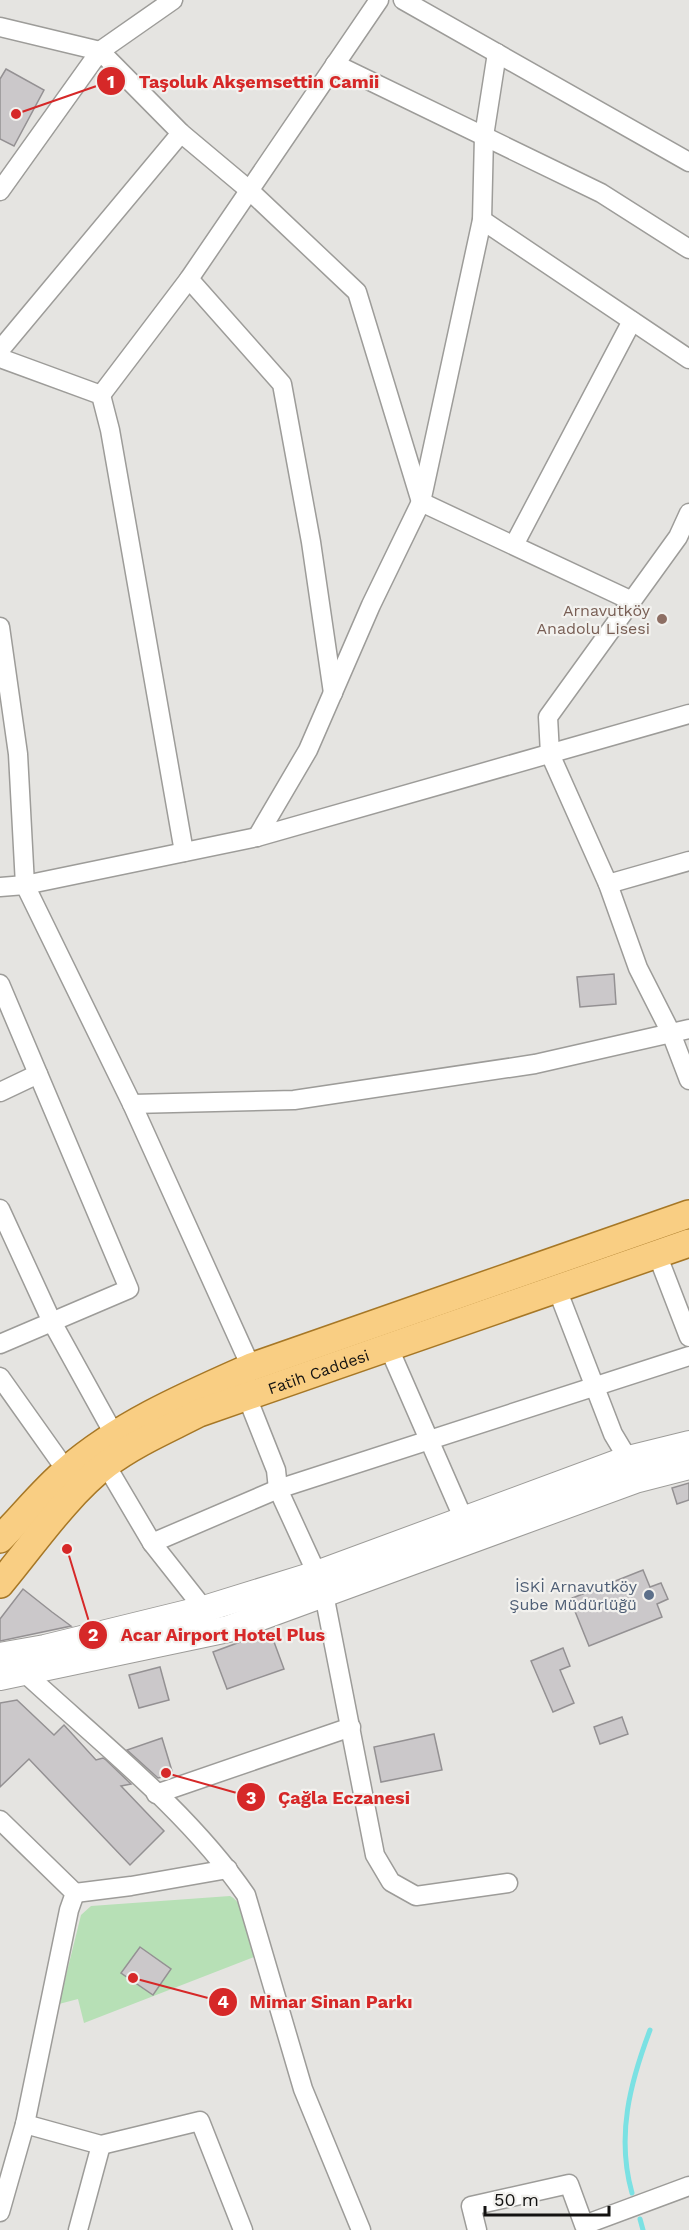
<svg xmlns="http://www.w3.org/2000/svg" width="689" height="2230" font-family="'Work Sans',sans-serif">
	<rect width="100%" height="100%" fill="#e5e4e1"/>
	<path fill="#b7e0b6" d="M230 1896C247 1904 250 1940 254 1957L84 2023 78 1999 59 2004 81 1915 91 1906Z"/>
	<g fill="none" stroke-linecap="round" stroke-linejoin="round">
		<g stroke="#7be1e3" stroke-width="5">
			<path d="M632 2193C616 2136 630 2083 650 2030"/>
			<path d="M640 2219 643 2230"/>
		</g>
	</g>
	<g fill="#cbc8ca" stroke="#949193" stroke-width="1.5">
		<path d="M6 69 44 90 14 146 0 139V79Z"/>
		<path d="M614 974 616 1004 580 1007 577 977Z"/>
		<path d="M689 1483V1500L677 1504 672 1488Z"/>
		<path d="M643 1570 650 1587 661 1583 668 1599 657 1604 662 1617 589 1646 570 1599Z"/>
		<path d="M23 1589 52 1612 71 1626 0 1641V1619Z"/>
		<path d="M270 1631 284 1669 227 1689 213 1652Z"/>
		<path d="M563 1648 570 1666 560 1670 574 1703 553 1712 531 1661Z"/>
		<path d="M160 1667 169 1700 139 1708 129 1675Z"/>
		<path d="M17 1700 54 1735 64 1725 96 1760 103 1758 106 1760 131 1784 121 1786 164 1831 130 1865 29 1759 0 1787V1703Z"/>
		<path d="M622 1717 628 1734 600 1744 594 1727Z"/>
		<path d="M434 1734 442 1770 381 1782 374 1747Z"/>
		<path d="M162 1738 172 1771 167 1772 168 1776 158 1778 127 1750Z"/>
		<path d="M140 1947 171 1969 153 1995 121 1973Z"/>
	</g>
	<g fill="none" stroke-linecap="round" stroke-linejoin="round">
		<defs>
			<g id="street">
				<path d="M403 0 689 162"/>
				<path d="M0 27 100 51 181 133 249 190 357 292 421 502 632 601"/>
				<path d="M335 64 601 193 689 249"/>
				<path d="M0 191 100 51 173 0"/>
				<path d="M482 220 689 359"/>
				<path d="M189 279 282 384 311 542 333 693"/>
				<path d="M0 350 181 133"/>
				<path d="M0 358 101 395 110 430 184 852"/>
				<path d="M101 395 189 279 379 0"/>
				<path d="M689 513 678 537 548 717 550 754 608 884 638 968 671 1033 689 1080"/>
				<path d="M514 545 632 321"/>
				<path d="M0 627 18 754 25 885 132 1104 251 1367"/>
				<path d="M257 837 308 750 371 605 421 502 482 220 484 136 497 53"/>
				<path d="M608 884 689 861"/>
				<path d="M0 887 25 885 257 837 689 714"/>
				<path d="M0 984 129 1289 0 1344"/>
				<path d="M0 1092 38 1074"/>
				<path d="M132 1104 294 1100 535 1064 689 1029"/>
				<path d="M0 1209 52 1322 115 1436"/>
				<path d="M657 1254 689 1337"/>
				<path d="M557 1289 613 1434 628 1459"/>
				<path d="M388 1346 468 1529"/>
				<path d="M0 1377 66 1470"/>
				<path d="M247 1397 276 1470 278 1489 317 1574"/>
				<path d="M106 1465 152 1543 204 1609"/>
				<path d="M152 1543 278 1489 689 1356"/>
				<path d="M324 1594 375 1855 391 1882 416 1896 508 1883"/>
				<path d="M26 1674C100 1742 189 1812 246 1895L303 2089 361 2230"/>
				<path d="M156 1794 351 1727"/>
				<path d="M0 1820 75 1893 69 1910 25 2124 0 2212"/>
				<path d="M75 1893 131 1886 228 1869"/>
				<path d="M25 2124 101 2145 200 2121 243 2230"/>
				<path d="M78 2230 101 2145"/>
				<path d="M477 2230 471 2206 569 2184 584 2225 689 2186"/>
			</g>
			<g id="secondary">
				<path d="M0 1656 45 1648 204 1609 317 1574 628 1459 689 1444"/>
				<path d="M0 1677 228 1629 635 1480 689 1466"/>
			</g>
			<g id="primary">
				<path d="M0 1539C22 1517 43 1490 67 1470 120 1424 188 1395 251 1367L689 1214"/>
				<path id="s1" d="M0 1584C31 1547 68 1493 107 1464 135 1443 168 1429 199 1413L689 1243"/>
			</g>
		</defs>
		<use href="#street" stroke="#9d9c99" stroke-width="21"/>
		<use href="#secondary" stroke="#9d9c99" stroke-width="28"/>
		<use href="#primary" stroke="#a67726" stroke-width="30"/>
		<use href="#street" stroke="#fff" stroke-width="18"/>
		<use href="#secondary" stroke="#fff" stroke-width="26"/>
		<use href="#primary" stroke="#f9ce83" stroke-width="27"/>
	</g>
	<circle fill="#8d6e63" stroke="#f2f1ee" stroke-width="2" cx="662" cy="619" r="6"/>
	<circle fill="#5c6f8a" stroke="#f2f1ee" stroke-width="2" cx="649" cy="1595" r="6"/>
	<g text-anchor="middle" stroke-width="4.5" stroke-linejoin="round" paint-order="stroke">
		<g font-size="16" fill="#785e54" stroke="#f2f1ee" text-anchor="end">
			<text x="650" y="616">Arnavutköy<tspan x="650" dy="18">Anadolu Lisesi</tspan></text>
		</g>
		<g font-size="16" fill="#131211" stroke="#f2f1ee">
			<text dy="6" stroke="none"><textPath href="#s1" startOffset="393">Fatih Caddesi</textPath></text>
		</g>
		<g font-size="16" fill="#4e5e75" stroke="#f2f1ee" text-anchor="end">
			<text x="637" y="1592">İSKİ Arnavutköy<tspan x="637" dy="18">Şube Müdürlüğü</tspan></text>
		</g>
	</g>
	<path fill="none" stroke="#d62828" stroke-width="2" d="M16 114L111 81M67 1549L93 1635M166 1773L251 1797M133 1978L223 2002"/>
	<g fill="#d62828" stroke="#f2f1ee" stroke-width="2">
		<circle cx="16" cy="114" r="6"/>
		<circle cx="67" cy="1549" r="6"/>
		<circle cx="166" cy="1773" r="6"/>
		<circle cx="133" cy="1978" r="6"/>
		<circle cx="111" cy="81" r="15"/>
		<circle cx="93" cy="1635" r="15"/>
		<circle cx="251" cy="1797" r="15"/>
		<circle cx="223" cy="2002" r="15"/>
	</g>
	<g font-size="18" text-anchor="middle" font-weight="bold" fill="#fff">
		<text x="111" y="88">1</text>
		<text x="93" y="1641">2</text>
		<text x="251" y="1804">3</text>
		<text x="223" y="2008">4</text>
	</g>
	<g font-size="18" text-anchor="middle" font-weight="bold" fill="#d62828" stroke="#f2f1ee" stroke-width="4.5" stroke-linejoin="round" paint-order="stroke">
		<text x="259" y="88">Taşoluk Akşemsettin Camii</text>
		<text x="223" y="1641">Acar Airport Hotel Plus</text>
		<text x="344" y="1804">Çağla Eczanesi</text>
		<text x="331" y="2008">Mimar Sinan Parkı</text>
	</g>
	<path d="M485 2206v9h124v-9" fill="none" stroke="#131211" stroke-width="3"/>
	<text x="494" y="2206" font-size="18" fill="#131211" stroke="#f2f1ee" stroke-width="4.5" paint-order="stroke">50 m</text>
</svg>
